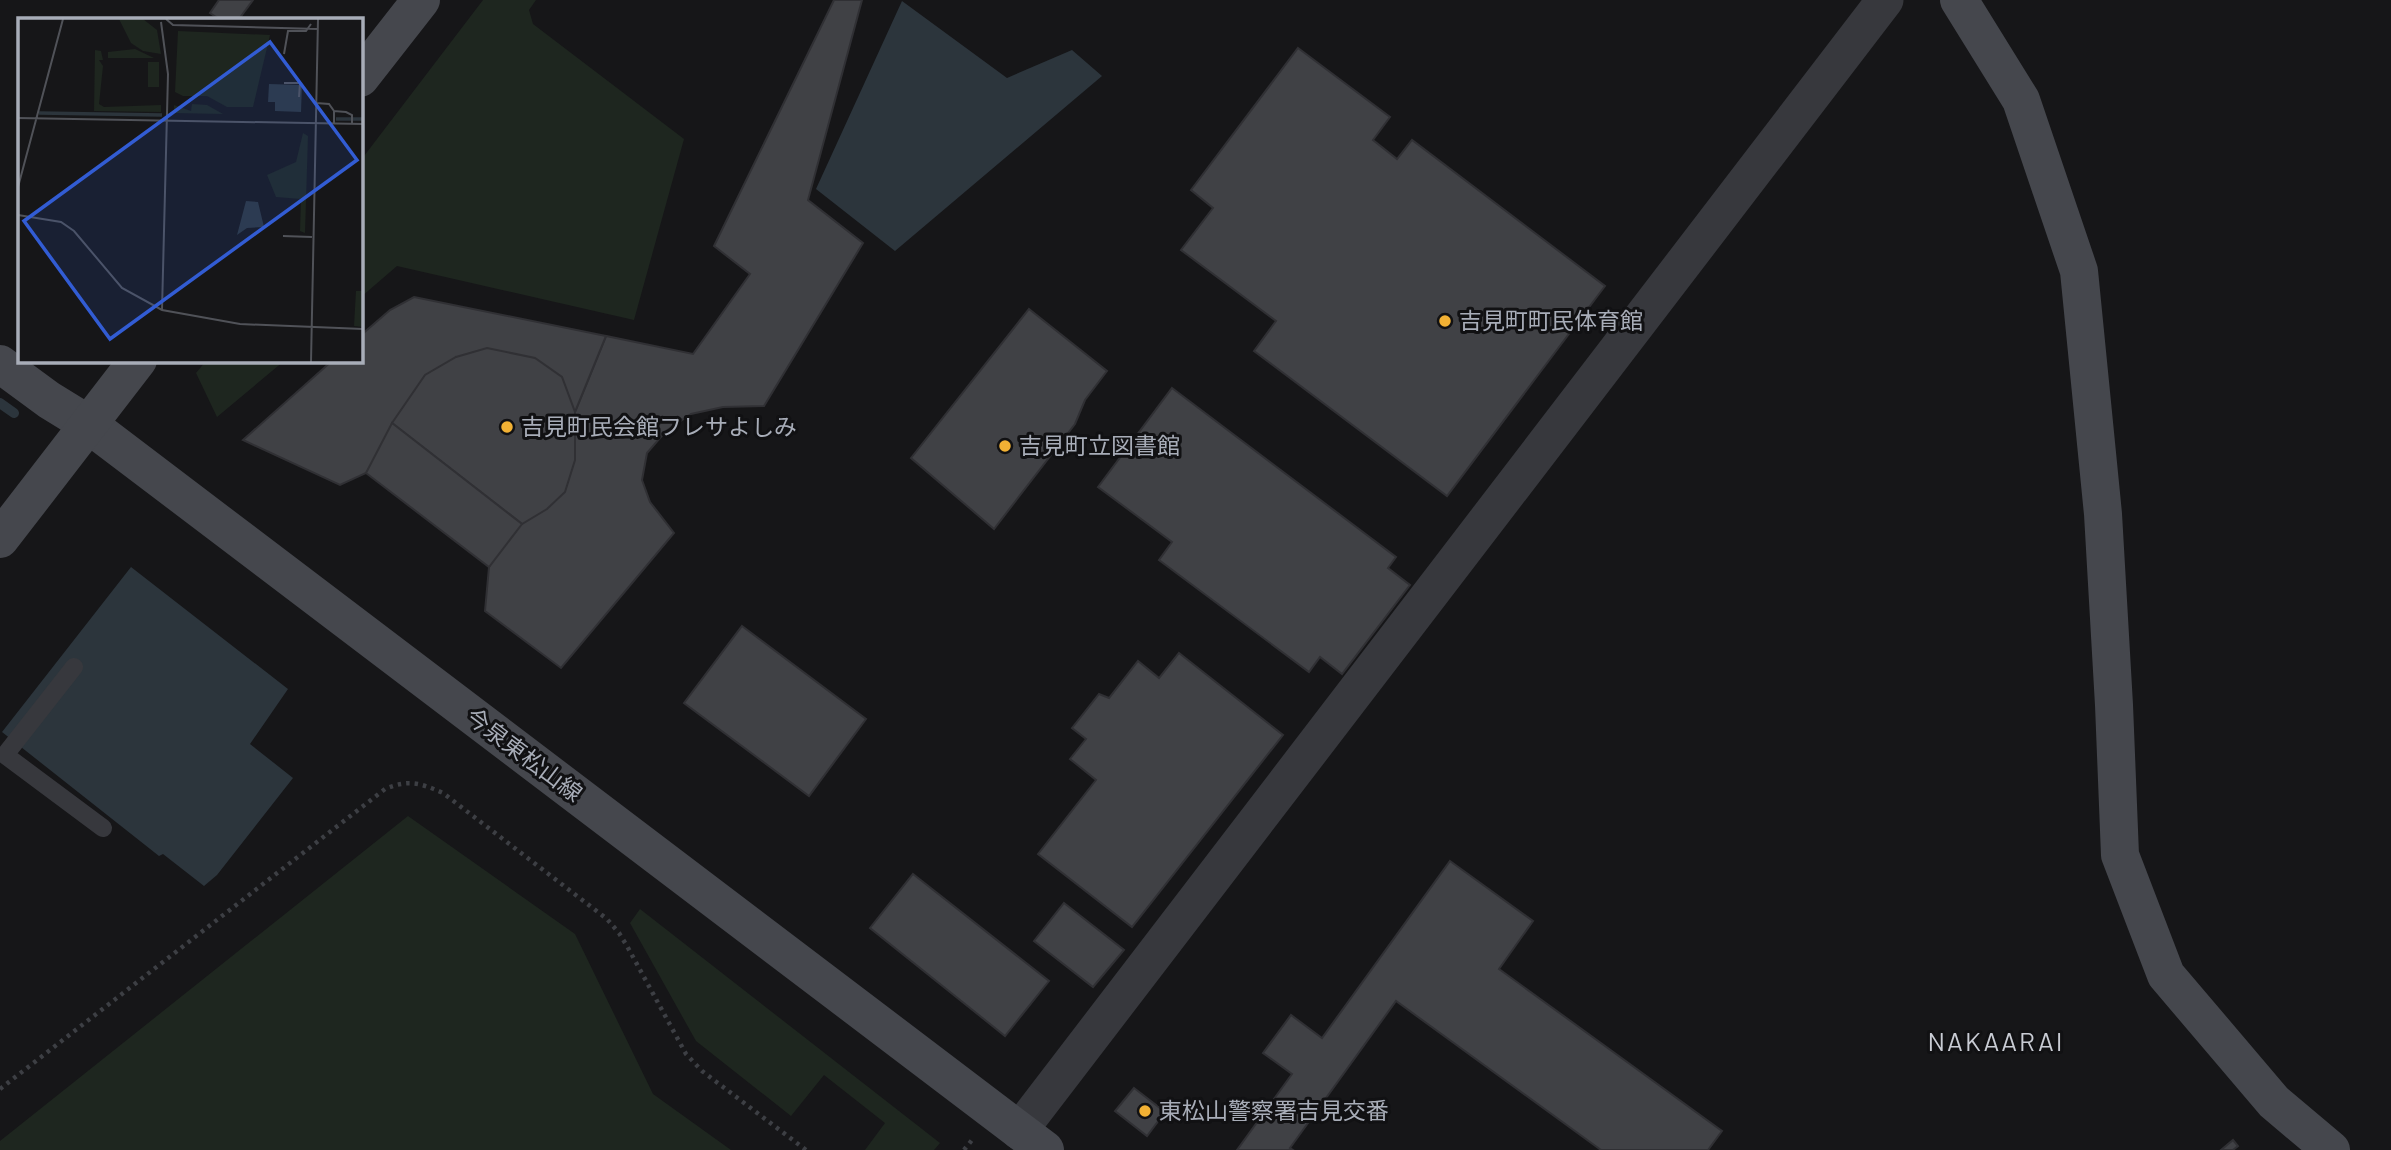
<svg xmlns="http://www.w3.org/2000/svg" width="2391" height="1150" font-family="Barlow,'Noto Sans JP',sans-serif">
	<rect width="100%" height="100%" fill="#161618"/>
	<g fill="#1e261f">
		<path d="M483 0H536L529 10 533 24 684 139 634 320 397 266 361 297V160Z"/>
		<path d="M206 361V360L284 361 217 417 196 373Z"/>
		<path d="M408 816 575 934 653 1094 731 1150H0V1141Z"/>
		<path d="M640 909 940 1143 934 1150H865L885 1123 824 1075 791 1116 696 1041 630 923Z"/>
	</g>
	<g fill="#2c353c">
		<path d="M902 1 1007 78 1072 50 1102 76 895 251 816 189Z"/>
		<path d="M131 567 288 689 250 744 293 778 217 875 204 886 163 854 159 856 2 732Z"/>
	</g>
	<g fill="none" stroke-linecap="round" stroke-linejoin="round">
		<path stroke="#2c353c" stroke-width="10" d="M0 403 14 413"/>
	</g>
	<g fill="#404145" stroke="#303034" stroke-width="2">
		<path d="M219 0H253L239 19H219L210 13Z"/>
		<path d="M834 0H862L808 200 863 243 764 406 723 407 691 414 666 431 647 453 642 480 650 502 674 533 561 668 485 611 489 567 575 412 606 336 693 354 750 274 714 246Z"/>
		<path d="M1298 48 1390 117 1373 140 1397 159 1412 140 1605 286 1447 496 1254 351 1276 321 1181 250 1213 208 1191 190Z"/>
		<path d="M414 297 606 336 575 412 456 357 366 473 340 485 243 440 333 360H360V336L390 310Z"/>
		<path d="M1029 309 1107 371 1085 400 1075 424 994 529 911 458Z"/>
		<path d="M487 348 535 358 562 377 575 412V460L565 492 547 509 522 524 392 423 425 375 456 357Z"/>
		<path d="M1172 388 1396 557 1388 568 1410 585 1342 674 1320 657 1309 672 1159 560 1172 542 1098 487Z"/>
		<path d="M392 423 522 524 489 567 366 473Z"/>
		<path d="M742 626 866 719 809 796 684 703Z"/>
		<path d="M1179 653 1283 735 1132 927 1038 854 1096 780 1070 759 1086 739 1072 728 1099 694 1109 698 1138 661 1159 678Z"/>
		<path d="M1450 861 1533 921 1499 969 1722 1131 1708 1150H1601L1396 1001 1290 1148 1293 1150H1237L1292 1074 1263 1053 1291 1015 1322 1038Z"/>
		<path d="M913 874 1049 981 1005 1036 870 928Z"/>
		<path d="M1064 903 1124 950 1093 987 1034 941Z"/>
		<path d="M1134 1088 1165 1112 1147 1136 1115 1111Z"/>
		<path d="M2233 1140 2238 1146 2233 1150H2221Z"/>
	</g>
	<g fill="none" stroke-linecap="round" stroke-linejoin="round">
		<g stroke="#3d3f44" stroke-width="4.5" stroke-dasharray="3.5 5" stroke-linecap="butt">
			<path d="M0 1089 385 789C409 779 420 783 443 793L607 919 619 933 627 946 686 1054 702 1071 806 1150"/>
			<path d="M964 1150 972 1140"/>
		</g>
		<path stroke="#37383d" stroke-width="18" d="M74 667 5 755 103 828"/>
		<path stroke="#37383d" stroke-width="37" d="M1019 1131 1885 0"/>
		<g stroke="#45474d" stroke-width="38">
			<path d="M1959 0 2021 100 2079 271 2103 514 2114 705 2120 855 2166 975 2274 1102 2331 1150"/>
			<path d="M360 78 421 0"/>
			<path d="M0 364 49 400 88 424 1045 1150"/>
			<path d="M0 539 138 360"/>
		</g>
	</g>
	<g fill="#f2b134" stroke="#111113" stroke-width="2.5">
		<circle cx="1445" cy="321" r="7"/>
		<circle cx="507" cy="427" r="7"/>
		<circle cx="1005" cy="446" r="7"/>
		<circle cx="1145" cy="1111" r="7"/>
	</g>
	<g text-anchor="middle" stroke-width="6" stroke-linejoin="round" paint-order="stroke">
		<g font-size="23" fill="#a8adb8" stroke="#111113" text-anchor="start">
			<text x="1459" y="329">吉見町町民体育館</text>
			<text x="521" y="435">吉見町民会館フレサよしみ</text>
			<text x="1019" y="454">吉見町立図書館</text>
			<text x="1159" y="1119">東松山警察署吉見交番</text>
		</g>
		<g font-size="23" fill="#a8adb8" stroke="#111113">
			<text transform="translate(524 755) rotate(37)" y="8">今泉東松山線</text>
		</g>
		<g font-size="26" letter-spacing="2" fill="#c9ccd4" stroke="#111113">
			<text x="1996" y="1051">NAKAARAI</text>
		</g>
	</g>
	<g transform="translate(18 18)">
		<rect width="345" height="345" fill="#161618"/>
		<path d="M101 1H125L139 12 143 36 125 33 113 25ZM160 13 252 17 235 89H209L189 78H165L157 74ZM117 31 136 40H90V34ZM77 32 83 33 85 42H81L85 48 81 86 86 89 143 87V94L76 93ZM130 44H141V69H130ZM174 86 189 87 205 96 156 95V87L173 93ZM285 115 290 118 287 215 282 213 283 181 258 179 249 157 278 144ZM338 273H345V309L336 308Z" fill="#1e261f"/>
		<path d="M251 66 284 67 283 94 257 93V84H250ZM228 183 240 184 246 209 229 210 219 217Z" fill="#2c353c"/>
		<path fill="none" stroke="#2c353c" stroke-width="3.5" d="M21 95 144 97M318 101H345"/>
		<path fill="none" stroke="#505258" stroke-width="2" d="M148 1 155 7 300 11M143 4 150 56 144 292M266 36 270 13H288L293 6M266 65H282L281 79M298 85 311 86 316 93M0 100 345 106M316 105V93L328 94 334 97V105M0 169 45 1M0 197 43 204 56 213 104 270 144 292 222 306 345 311M265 218 294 219M293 344 300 1"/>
		<path fill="#325cd3" fill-opacity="0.15" stroke="#325cd3" stroke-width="3.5" d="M252 24 339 142 92 321 6 203Z"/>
		<rect width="345" height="345" fill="none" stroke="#a8adb8" stroke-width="3.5"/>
	</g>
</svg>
